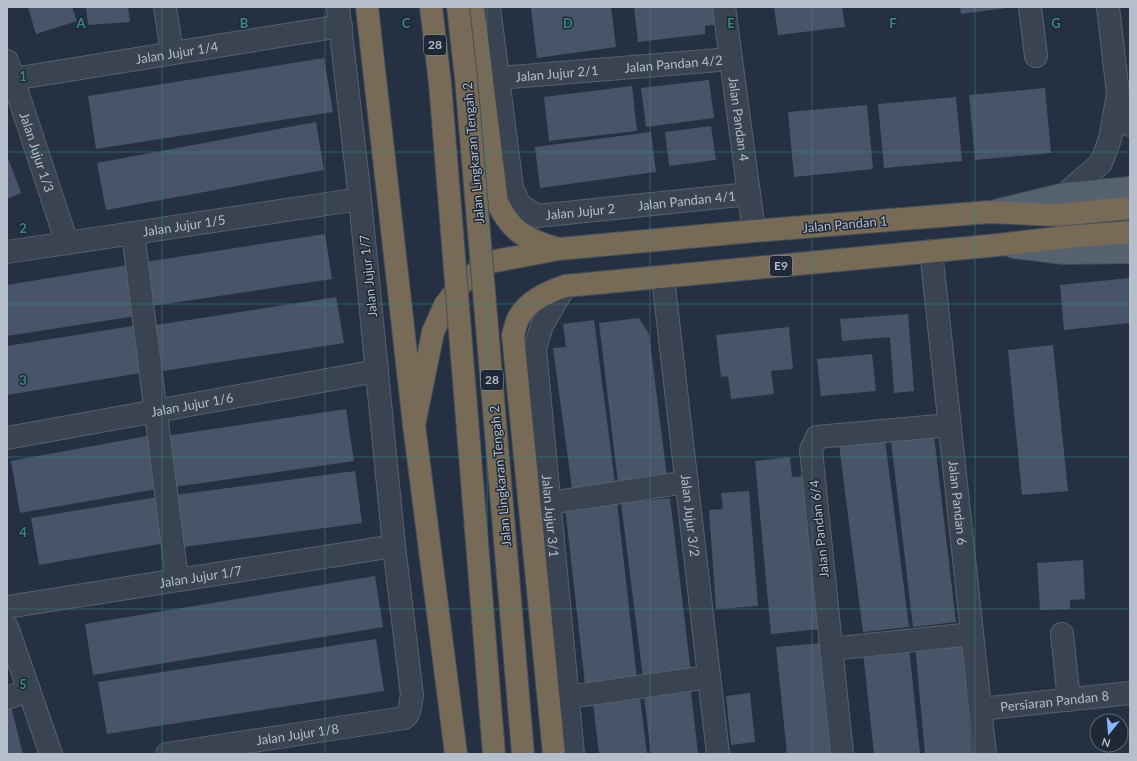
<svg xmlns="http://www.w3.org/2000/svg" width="1137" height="761" font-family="Lato,sans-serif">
	<rect width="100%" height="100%" fill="#253142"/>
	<g fill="#485568">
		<path d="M28 7H72L77 21 36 34Z"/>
		<path d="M86 7H128L130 22 88 25Z"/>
		<path d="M537 7H611L616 47 537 58 531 8Z"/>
		<path d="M634 7H718L720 24 705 26V34L638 42Z"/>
		<path d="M774 7H842L845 27 778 35Z"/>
		<path d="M960 7H1007V8L961 14Z"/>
		<path d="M324 58 333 112 96 149 88 96Z"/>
		<path d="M709 80 714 118 646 127 641 88Z"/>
		<path d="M632 86 637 131 549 141 544 97Z"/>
		<path d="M1045 88 1051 153 975 160 969 95Z"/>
		<path d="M956 97 962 161 884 168 878 104Z"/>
		<path d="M867 105 873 169 794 177 788 112Z"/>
		<path d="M316 122 324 170 106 210 97 163Z"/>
		<path d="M711 126 716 160 669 166 665 132Z"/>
		<path d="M651 132 656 172 540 188 535 147Z"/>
		<path d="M7 155 21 193 7 199Z"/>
		<path d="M325 234 332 279 152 306 145 262Z"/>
		<path d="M128 265 136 316 7 336V285Z"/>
		<path d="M1130 278V323L1064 330 1060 285Z"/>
		<path d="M336 297 344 343 163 371 156 325Z"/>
		<path d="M908 314 914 391 894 393 890 337 842 341 840 319Z"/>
		<path d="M639 318 649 334 667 477 618 483 599 323Z"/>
		<path d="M594 320 615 483 572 488 553 348 566 347 563 324Z"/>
		<path d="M139 325 147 372 7 395V346Z"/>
		<path d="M789 327 793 369 771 371 774 394 731 399 728 376 721 377 716 335Z"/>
		<path d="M1053 345 1068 491 1022 495 1008 350Z"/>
		<path d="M872 354 876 391 821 396 817 359Z"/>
		<path d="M346 409 354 461 174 487 166 436Z"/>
		<path d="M933 427 956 622 913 627 890 432Z"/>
		<path d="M884 432 909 627 863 632 838 437Z"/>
		<path d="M147 436 157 489 20 513 11 461Z"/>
		<path d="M790 457 792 477 806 476 820 629 771 634 755 461Z"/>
		<path d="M355 471 362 523 183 547 176 495Z"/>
		<path d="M749 491 758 606 716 609 709 510 723 509 721 493Z"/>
		<path d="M157 497 166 543 39 565 31 518Z"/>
		<path d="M670 498 691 673 643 678 621 503Z"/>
		<path d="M617 501 637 679 585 684 565 507Z"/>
		<path d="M1083 560 1085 599 1070 600V609L1040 610 1037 563Z"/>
		<path d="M375 576 383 627 93 675 85 624Z"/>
		<path d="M376 639 384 691 107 734 98 682Z"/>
		<path d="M962 640 972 754H925L915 644Z"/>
		<path d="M821 643 833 754H787L776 647Z"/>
		<path d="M909 647 920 754H874L863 652Z"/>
		<path d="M691 691 698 754H651L644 696Z"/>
		<path d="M750 693 755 742 731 745 726 696Z"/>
		<path d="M640 698 647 754H599L593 703Z"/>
		<path d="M11 706 23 754H7V707Z"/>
	</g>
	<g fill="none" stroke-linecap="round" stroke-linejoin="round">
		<defs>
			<g id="minor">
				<path d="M165 7 172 53"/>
				<path id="s1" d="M489 7 512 188 520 205 537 216 749 194"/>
				<path id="s2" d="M724 7 754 231"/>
				<path d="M1030 7 1036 56"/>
				<path d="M1108 7 1118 94 1130 125"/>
				<path id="s3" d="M7 61 67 243"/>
				<path id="s4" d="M499 78 731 59"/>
				<path id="s5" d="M13 79 341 26"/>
				<path d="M1065 194 1101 163 1110 139 1118 94"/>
				<path d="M133 233 177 579"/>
				<path id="s6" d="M931 251 985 754"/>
				<path id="s7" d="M7 252 360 199"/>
				<path id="s8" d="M663 278 718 754"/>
				<path id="s9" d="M565 286 542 325 535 349 573 754"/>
				<path id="s10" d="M7 438 377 371"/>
				<path d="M549 503 687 482"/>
				<path id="s11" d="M7 607 394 546"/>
				<path d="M7 627 51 754"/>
				<path d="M1062 634 1069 700"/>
				<path d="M831 649 972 634"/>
				<path d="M568 697 709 677"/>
				<path d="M7 698 29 690"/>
				<path id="s12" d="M980 709 1130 693"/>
				<path id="s13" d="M167 754 404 718C411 714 410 703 412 695L394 546 360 199 338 7"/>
				<path d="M842 754 811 450 817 437 949 425"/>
			</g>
			<g id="major">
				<path d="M999 210 1065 194 1130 188"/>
				<path d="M1014 247 1064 253 1130 252"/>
			</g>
			<g id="highway">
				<path d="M367 7 414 425 456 754"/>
				<path d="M431 7 440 83"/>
				<path d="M473 7 497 202C512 233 526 239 558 249"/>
				<path d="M414 425 433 332 445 305 462 283 490 262 559 249 754 231 989 212 1058 215 1130 208"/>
				<path d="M554 754 513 335C515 329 516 322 519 317 529 300 548 292 565 286L998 245 1066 237 1130 232"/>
			</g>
		</defs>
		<use href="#minor" stroke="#57616e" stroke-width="24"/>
		<use href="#major" stroke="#434c5a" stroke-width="24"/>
		<use href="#highway" stroke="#444e5b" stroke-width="24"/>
		<use href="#minor" stroke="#394351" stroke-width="22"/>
		<use href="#major" stroke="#576271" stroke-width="22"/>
		<use href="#highway" stroke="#776a56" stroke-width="22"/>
		<defs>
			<g id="highway-bridge">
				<path d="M458 7 466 78 523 754"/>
				<path d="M440 83 494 754"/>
			</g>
		</defs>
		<use href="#highway-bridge" stroke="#444e5b" stroke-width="24" stroke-linecap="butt"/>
		<use href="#highway-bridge" stroke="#776a56" stroke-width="22"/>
	</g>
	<path fill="none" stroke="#398885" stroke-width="1" stroke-opacity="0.55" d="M162 7V754M325 7V754M487 7V754M650 7V754M812 7V754M975 7V754M7 152H1130M7 304H1130M7 457H1130M7 609H1130"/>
	<g text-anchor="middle" stroke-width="3" stroke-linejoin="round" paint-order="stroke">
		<g fill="#1e2836" stroke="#88919e" stroke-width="1">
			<rect x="424" y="35" width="22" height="20" rx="3"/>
			<rect x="770" y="256" width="22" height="20" rx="3"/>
			<rect x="481" y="370" width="22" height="20" rx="3"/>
		</g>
		<g font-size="12" font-weight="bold" fill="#b6becb">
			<text x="435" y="49">28</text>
			<text x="781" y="270">E9</text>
			<text x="492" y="384">28</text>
		</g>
		<g font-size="13" fill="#b6becb" stroke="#1e2836">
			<text dy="5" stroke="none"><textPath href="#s5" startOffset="166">Jalan Jujur 1/4</textPath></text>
			<text dy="5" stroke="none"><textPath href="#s4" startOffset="175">Jalan Pandan 4/2</textPath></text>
			<text dy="5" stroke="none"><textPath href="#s4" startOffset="58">Jalan Jujur 2/1</textPath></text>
			<text dy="5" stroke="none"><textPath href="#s2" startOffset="113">Jalan Pandan 4</textPath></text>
			<text dy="5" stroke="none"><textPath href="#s3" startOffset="96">Jalan Jujur 1/3</textPath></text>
			<text transform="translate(473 153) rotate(-95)" y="5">Jalan Lingkaran Tengah 2</text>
			<text dy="5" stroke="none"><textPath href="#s1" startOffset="372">Jalan Pandan 4/1</textPath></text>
			<text dy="5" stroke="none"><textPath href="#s1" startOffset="265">Jalan Jujur 2</textPath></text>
			<text transform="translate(845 224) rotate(-5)" y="5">Jalan Pandan 1</text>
			<text dy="5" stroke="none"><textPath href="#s7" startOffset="179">Jalan Jujur 1/5</textPath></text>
			<text transform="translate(368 276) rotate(-96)" y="5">Jalan Jujur 1/7</text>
			<text dy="5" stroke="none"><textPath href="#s10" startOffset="188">Jalan Jujur 1/6</textPath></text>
			<text transform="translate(500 476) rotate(-95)" y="5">Jalan Lingkaran Tengah 2</text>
			<text dy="5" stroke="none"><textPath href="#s6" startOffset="253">Jalan Pandan 6</textPath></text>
			<text dy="5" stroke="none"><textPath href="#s9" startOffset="238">Jalan Jujur 3/1</textPath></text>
			<text dy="5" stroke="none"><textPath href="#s8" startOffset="239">Jalan Jujur 3/2</textPath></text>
			<text transform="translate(819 529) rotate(-96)" y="5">Jalan Pandan 6/4</text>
			<text dy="5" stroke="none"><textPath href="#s11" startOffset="196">Jalan Jujur 1/7</textPath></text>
			<text dy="5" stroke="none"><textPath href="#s12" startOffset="75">Persiaran Pandan 8</textPath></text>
			<text dy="5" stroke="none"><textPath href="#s13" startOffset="132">Jalan Jujur 1/8</textPath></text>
		</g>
	</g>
	<g font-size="13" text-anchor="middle" font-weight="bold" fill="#398885" stroke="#1e2836" stroke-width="3" stroke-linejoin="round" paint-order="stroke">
		<text x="81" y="28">A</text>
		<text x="244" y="28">B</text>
		<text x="406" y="28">C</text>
		<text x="568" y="28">D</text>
		<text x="731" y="28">E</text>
		<text x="893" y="28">F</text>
		<text x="1056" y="28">G</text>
		<text x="23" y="81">1</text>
		<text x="23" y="233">2</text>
		<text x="23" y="385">3</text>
		<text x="23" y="537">4</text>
		<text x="23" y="689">5</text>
	</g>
	<rect width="1137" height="761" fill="none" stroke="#b6becb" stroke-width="16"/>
	<g transform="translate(1109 733) rotate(197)"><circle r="19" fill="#1e2836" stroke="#5b6472"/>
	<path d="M0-3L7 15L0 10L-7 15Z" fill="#8ab6fc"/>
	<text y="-6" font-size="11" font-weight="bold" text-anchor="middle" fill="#b6becb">N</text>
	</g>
</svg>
